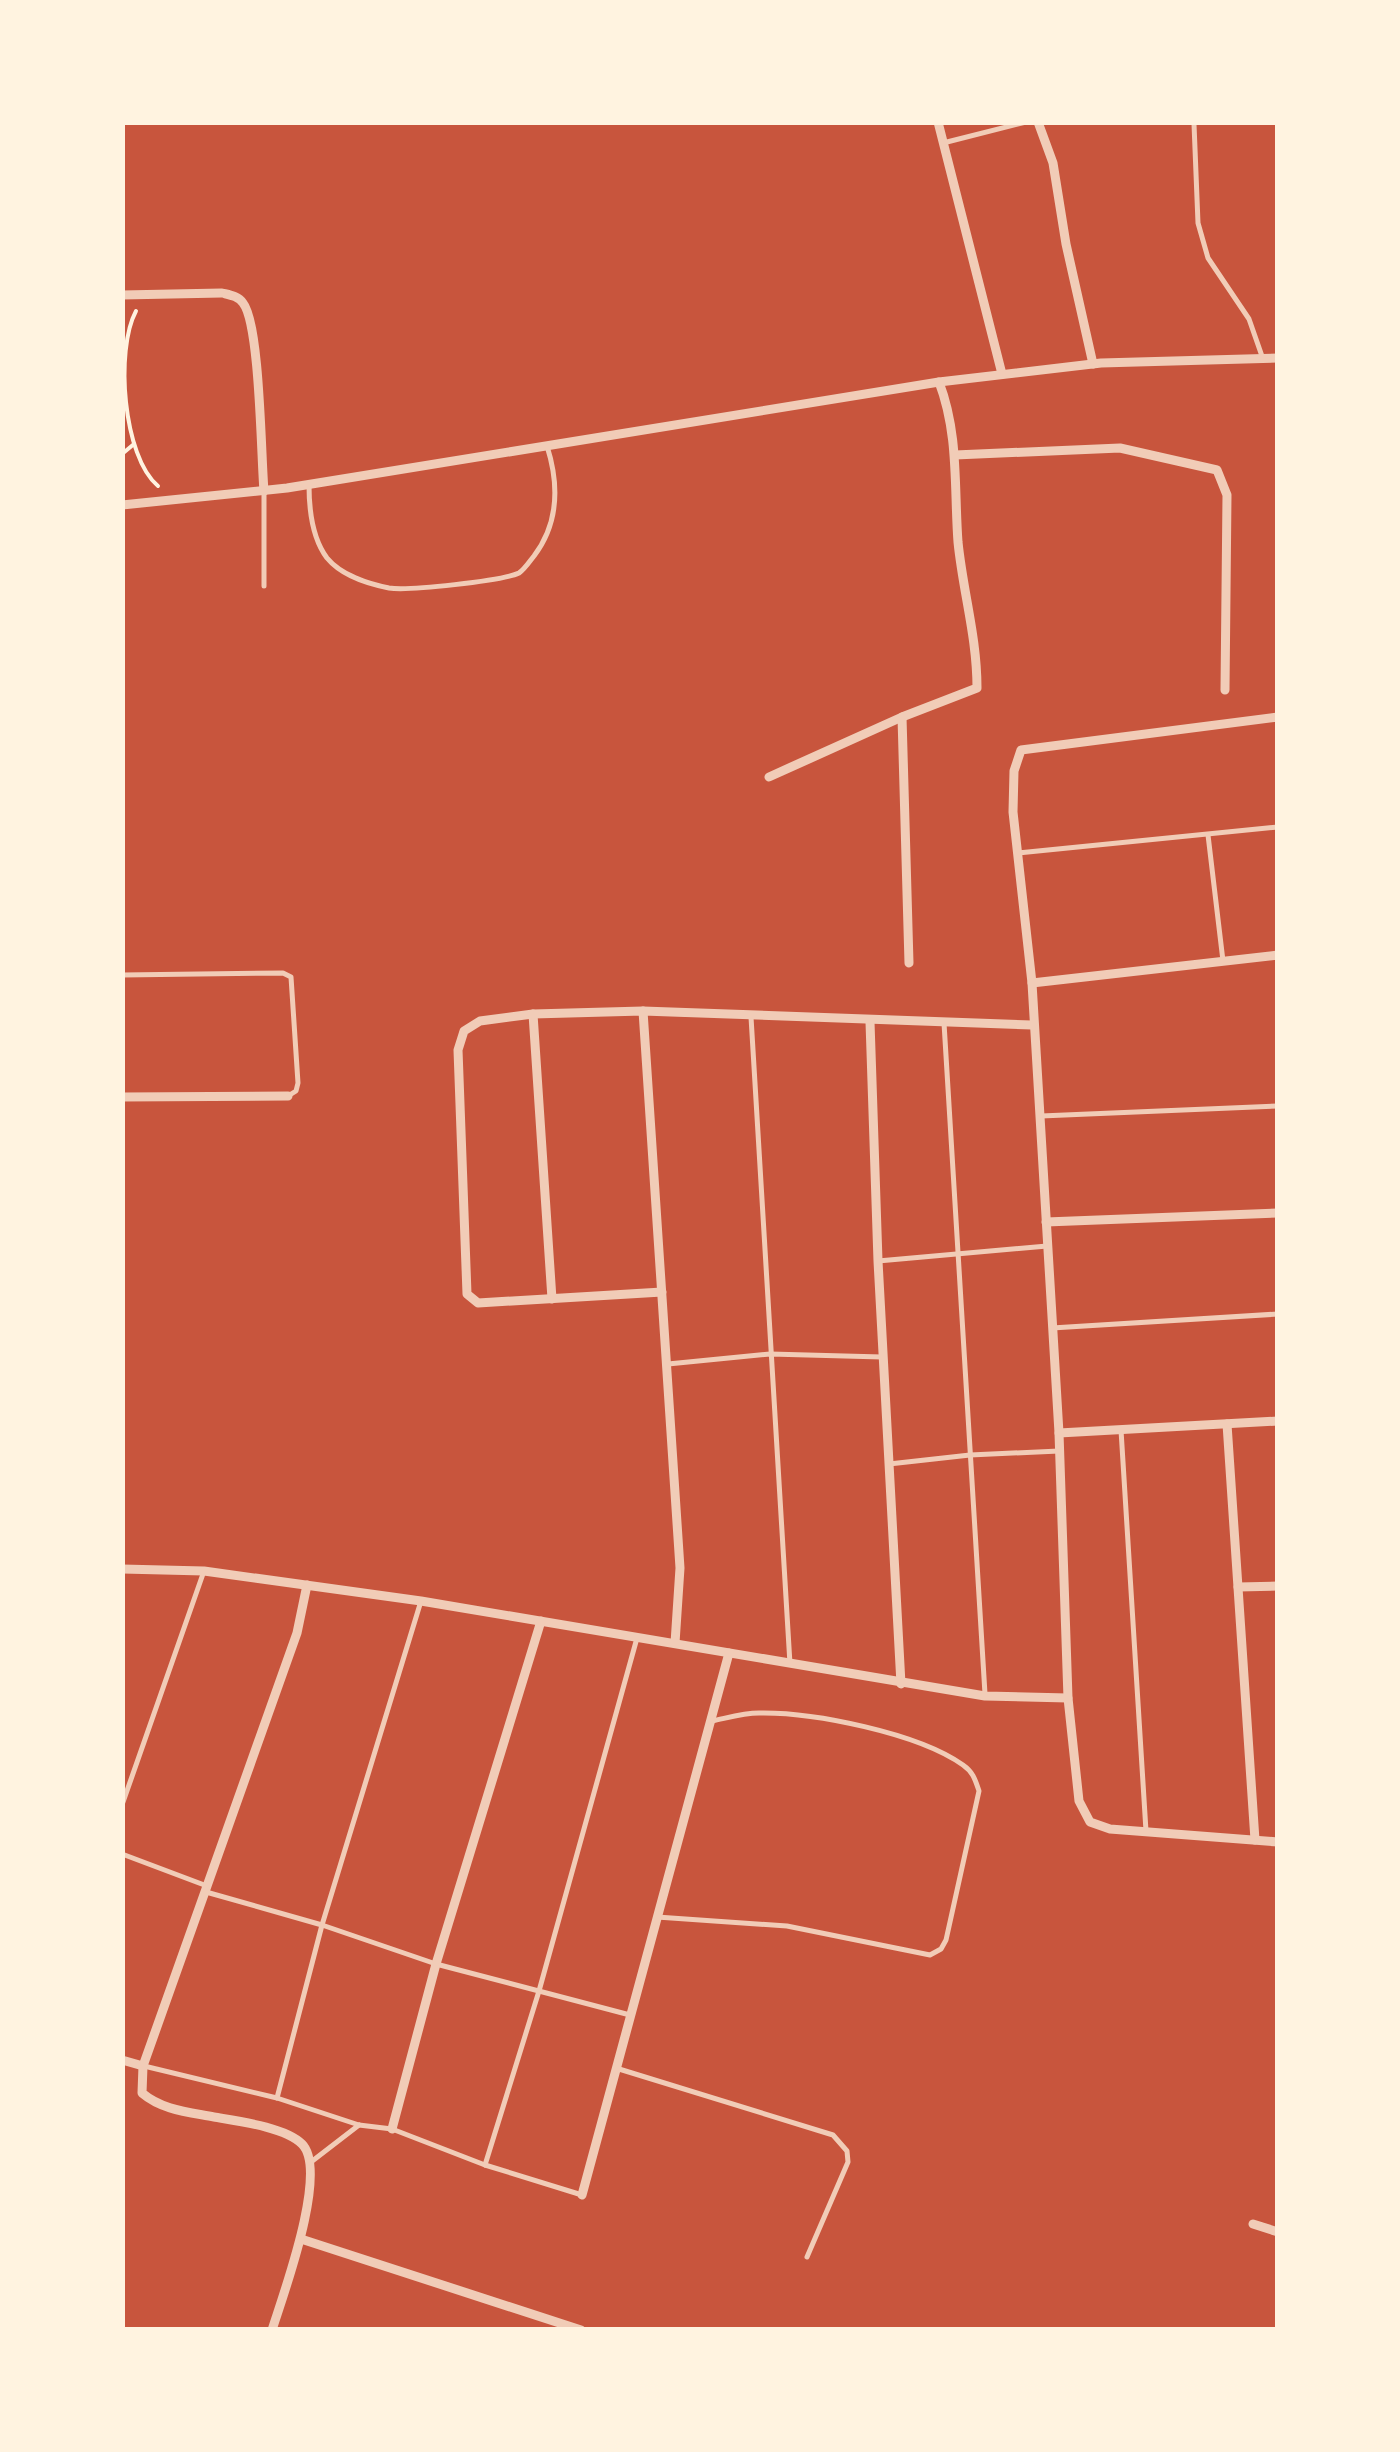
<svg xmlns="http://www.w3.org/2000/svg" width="1400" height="2452" font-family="Arial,sans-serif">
	<rect width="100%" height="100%" fill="#c8553d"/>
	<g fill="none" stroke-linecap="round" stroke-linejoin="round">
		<g stroke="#fff3e0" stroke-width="4">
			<path d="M136 311C115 350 123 457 158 486"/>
			<path d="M122 454 134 444"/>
		</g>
		<g stroke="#f1ccb7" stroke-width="5">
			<path d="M1194 124 1198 223 1208 258 1249 319 1263 359"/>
			<path d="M943 143 1026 122"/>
			<path d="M309 485C309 509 312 538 327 558 341 575 368 584 389 588 408 591 502 581 519 573 524 570 530 561 534 556 559 523 559 484 547 446"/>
			<path d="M264 491V586"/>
			<path d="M1208 835 1223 961"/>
			<path d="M1018 853 1278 827"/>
			<path d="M122 975 283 973 291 977 298 1083 296 1091 288 1096"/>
			<path d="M751 1017 790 1664"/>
			<path d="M944 1023 985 1694"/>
			<path d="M1041 1116 1278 1106"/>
			<path d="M878 1261 1047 1246"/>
			<path d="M1052 1328 1278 1314"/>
			<path d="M668 1364 770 1354 882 1357"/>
			<path d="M1121 1430 1146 1831"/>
			<path d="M889 1464 970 1455 1059 1451"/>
			<path d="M122 1805 204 1571"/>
			<path d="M122 1854 207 1886"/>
			<path d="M206 1892 322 1925 436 1964 630 2015"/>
			<path d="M657 1917 787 1926 930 1955 941 1949 946 1940 979 1791C975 1779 973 1772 963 1765 918 1733 813 1712 759 1713 743 1713 727 1718 712 1721"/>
			<path d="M144 2066 277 2098 359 2125 392 2129 485 2165 582 2195"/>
			<path d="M619 2069 833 2135 847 2151 848 2162 807 2257"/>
			<path d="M277 2098 322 1925 421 1601"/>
			<path d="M311 2162 359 2125"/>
			<path d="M485 2165 539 1991 637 1638"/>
		</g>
		<g stroke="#f1ccb7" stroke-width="9">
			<path d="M938 122 1002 374"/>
			<path d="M1038 122 1053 163 1066 244 1093 364"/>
			<path d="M122 295 222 293C230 295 238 296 243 303 260 324 261 456 264 491"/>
			<path d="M955 455 1120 448 1217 470 1227 495 1225 690"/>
			<path d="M122 505 287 488 939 382 1101 363 1278 358"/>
			<path d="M902 717 909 963"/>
			<path d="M1278 717 1021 750 1014 771 1013 812 1032 983 1059 1433 1068 1698 1079 1801 1090 1822 1110 1829 1278 1842"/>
			<path d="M769 777 902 717 977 688C977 637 963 592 958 542 954 488 959 434 939 382"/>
			<path d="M1032 983 1278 955"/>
			<path d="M643 1011 680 1568 675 1643"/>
			<path d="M533 1014 552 1299"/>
			<path d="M870 1022 878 1261 901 1684"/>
			<path d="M122 1097 288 1096"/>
			<path d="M1046 1222 1278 1213"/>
			<path d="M662 1292 478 1303 467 1294 458 1050 464 1031 480 1021 533 1014 643 1011 1032 1025"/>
			<path d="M1227 1424 1255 1840"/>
			<path d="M1059 1433 1278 1421"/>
			<path d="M122 1569 204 1571 421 1601 985 1696 1068 1698"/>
			<path d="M1238 1587 1278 1586"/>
			<path d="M122 2060 143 2066"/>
			<path d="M392 2129 436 1964 541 1621"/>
			<path d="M582 2195 729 1653"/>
			<path d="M1253 2224 1278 2232"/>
			<path d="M301 2239 581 2330"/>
			<path d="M272 2330C283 2295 329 2171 302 2144 285 2127 237 2121 214 2117 188 2112 162 2110 142 2093L143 2066 297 1633 307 1585"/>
		</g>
	</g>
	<rect width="1400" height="2452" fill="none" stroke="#fff3e0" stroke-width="250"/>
</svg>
